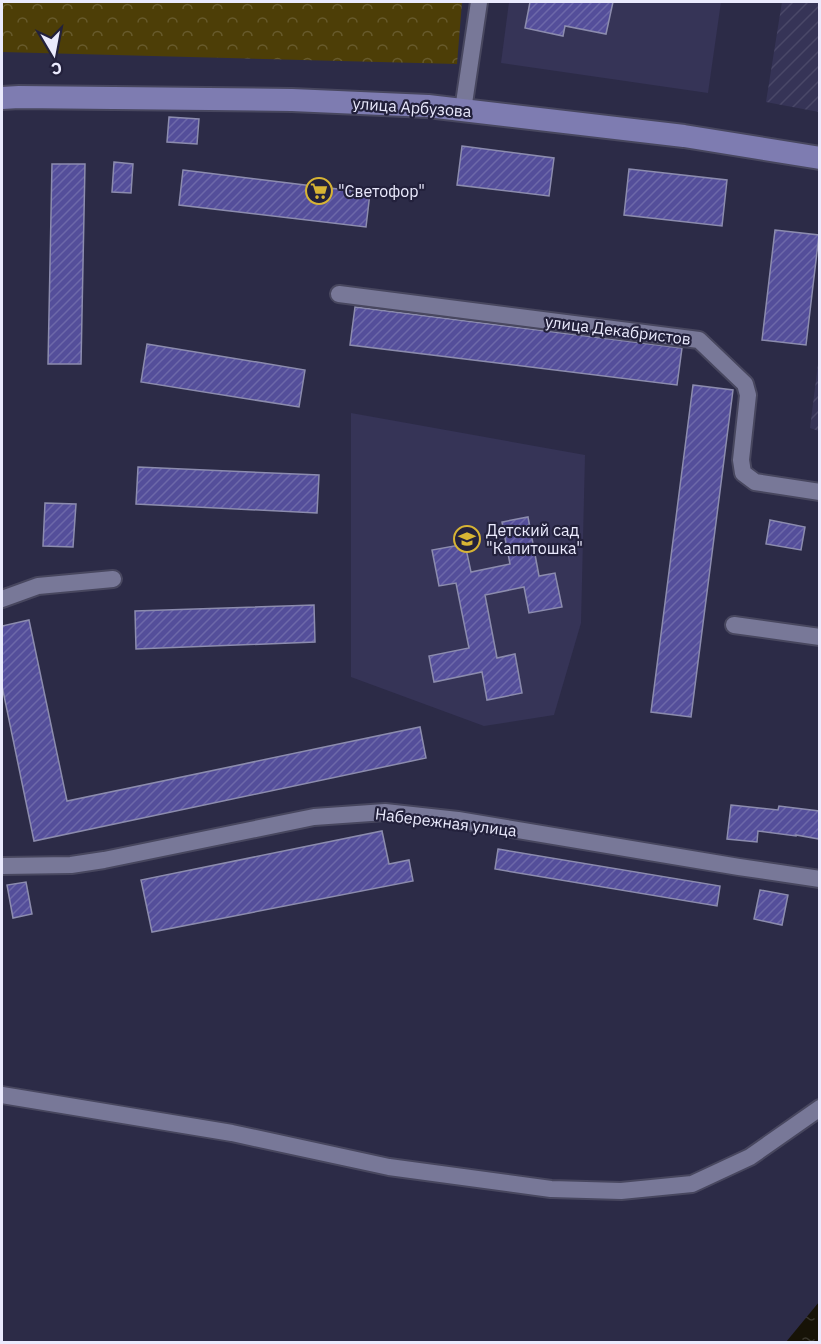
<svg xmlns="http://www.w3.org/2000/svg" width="821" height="1344" font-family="'IBM Plex Sans',sans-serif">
	<defs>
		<pattern id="industrial-furrows" width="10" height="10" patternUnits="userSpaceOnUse" patternTransform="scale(1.5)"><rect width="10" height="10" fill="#363457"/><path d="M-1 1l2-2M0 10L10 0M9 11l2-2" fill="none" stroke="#4a4868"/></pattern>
		<pattern id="park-crowns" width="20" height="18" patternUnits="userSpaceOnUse" patternTransform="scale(1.5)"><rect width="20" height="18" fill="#4d3e07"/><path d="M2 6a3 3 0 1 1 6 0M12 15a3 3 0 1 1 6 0" fill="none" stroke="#675a2c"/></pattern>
		<pattern id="water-ripples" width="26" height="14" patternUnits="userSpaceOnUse" patternTransform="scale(1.5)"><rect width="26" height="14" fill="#171307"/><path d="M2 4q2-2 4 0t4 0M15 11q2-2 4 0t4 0" fill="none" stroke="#39362c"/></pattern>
		<pattern id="building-hatch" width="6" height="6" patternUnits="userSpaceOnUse" patternTransform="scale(1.5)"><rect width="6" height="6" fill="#544e9a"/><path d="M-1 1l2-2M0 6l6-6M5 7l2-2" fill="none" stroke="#6d68a9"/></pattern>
	</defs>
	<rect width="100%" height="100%" fill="#2c2b47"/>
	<g fill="#363457">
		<path d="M509 2H721L708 93 501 63Z"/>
		<path d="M351 413 585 455 581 623 554 715 484 726 351 677Z"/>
	</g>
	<g fill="url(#industrial-furrows)">
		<path d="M782 2H819V112L766 102Z"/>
		<path d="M819 356V431L810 428Z"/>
	</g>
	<path fill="url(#park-crowns)" d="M2 2H462L457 64 2 52Z"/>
	<path fill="url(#water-ripples)" d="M819 1302V1342H786Z"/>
	<g fill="url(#building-hatch)" stroke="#8c8cae" stroke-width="1.5">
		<path d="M530 2H613L606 34 565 26 563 36 525 28Z"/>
		<path d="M169 117 199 119 197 144 167 142Z"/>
		<path d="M462 146 554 158 549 196 457 185Z"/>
		<path d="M114 162 133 164 131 193 112 192Z"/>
		<path d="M52 164H85L81 364H48Z"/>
		<path d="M629 169 727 180 722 226 624 215Z"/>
		<path d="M183 170 370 193 366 227 179 205Z"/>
		<path d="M775 230 819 235 806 345 762 340Z"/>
		<path d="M355 307 682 348 677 385 350 345Z"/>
		<path d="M147 344 305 370 299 407 141 382Z"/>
		<path d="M693 385 733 390 691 717 651 712Z"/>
		<path d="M138 467 319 475 317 513 136 504Z"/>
		<path d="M45 503 76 504 73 547 43 546Z"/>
		<path d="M528 517 539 576 555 573 562 607 529 613 524 587 485 595 497 658 515 654 522 693 487 700 482 672 434 682 429 656 469 648 456 583 439 586 432 550 465 544 471 572 510 564 502 522Z"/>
		<path d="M770 520 805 527 801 550 766 544Z"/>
		<path d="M314 605 315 642 136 649 135 611Z"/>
		<path d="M29 620 67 801 420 727 426 758 34 841 2 686V626Z"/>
		<path d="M731 805 778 810 779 806 819 811V839L796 835V836L758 831 757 842 727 839Z"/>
		<path d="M382 831 389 864 409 860 413 881 152 932 141 880Z"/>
		<path d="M498 849 720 886 717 906 495 869Z"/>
		<path d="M26 882 32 914 13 918 7 885Z"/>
		<path d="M760 890 788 895 782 925 754 919Z"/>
	</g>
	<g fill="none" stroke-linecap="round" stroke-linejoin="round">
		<defs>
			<g id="street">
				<path d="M463 110 479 2"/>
				<path d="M339 294 699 340 745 384 748 395 741 460 743 473 755 482 820 492"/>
				<path d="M2 599 38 586 113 579"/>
				<path d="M734 625 820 637"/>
				<path d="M2 866 71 865 104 860 314 817 385 812 458 820 739 867 820 879"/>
				<path d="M2 1095 232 1133 389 1167 551 1189 621 1191 692 1184 750 1157 820 1108"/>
			</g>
			<path id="secondary" d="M2 98 19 97 292 100 428 106 684 136 820 158"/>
		</defs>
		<use href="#street" stroke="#48475f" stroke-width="20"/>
		<use href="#secondary" stroke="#48475f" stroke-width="26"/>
		<use href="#street" stroke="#787898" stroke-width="16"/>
		<use href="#secondary" stroke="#7e7cb1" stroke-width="22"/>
	</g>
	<defs>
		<symbol id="supermarket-ring" viewBox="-11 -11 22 22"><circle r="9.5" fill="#23213c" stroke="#d7b434" stroke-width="1.5"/><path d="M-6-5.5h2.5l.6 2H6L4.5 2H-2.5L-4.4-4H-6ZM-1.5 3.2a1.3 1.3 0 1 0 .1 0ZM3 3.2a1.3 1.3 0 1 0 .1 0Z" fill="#d7b434"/></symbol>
		<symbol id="school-ring" viewBox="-11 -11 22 22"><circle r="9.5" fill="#23213c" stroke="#d7b434" stroke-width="1.5"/><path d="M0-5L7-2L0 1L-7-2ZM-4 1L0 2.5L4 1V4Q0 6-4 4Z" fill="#d7b434"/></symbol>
	</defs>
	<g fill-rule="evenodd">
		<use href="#supermarket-ring" x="304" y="176" width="30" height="30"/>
		<use href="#school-ring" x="452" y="524" width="30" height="30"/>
	</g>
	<g text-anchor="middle" stroke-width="4.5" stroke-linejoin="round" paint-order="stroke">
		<g font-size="16" fill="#eaeafd" stroke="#23213c">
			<text transform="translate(412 107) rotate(4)" y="6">улица Арбузова</text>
			<text transform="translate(618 330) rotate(7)" y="6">улица Декабристов</text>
			<text transform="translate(446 822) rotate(7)" y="6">Набережная улица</text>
		</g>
		<g font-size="16" fill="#eaeafd" stroke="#23213c" text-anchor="start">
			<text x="338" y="197">"Светофор"</text>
			<text x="486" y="536">Детский сад<tspan x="486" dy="18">"Капитошка"</tspan></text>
		</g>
	</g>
	<rect width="821" height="1344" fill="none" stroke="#eaeafd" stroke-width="6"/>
	<g transform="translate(54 54) rotate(170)" stroke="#23213c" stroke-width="4.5" paint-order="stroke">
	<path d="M0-4.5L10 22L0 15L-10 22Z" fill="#eaeafd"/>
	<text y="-9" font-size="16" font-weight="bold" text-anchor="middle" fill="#eaeafd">С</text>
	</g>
</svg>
